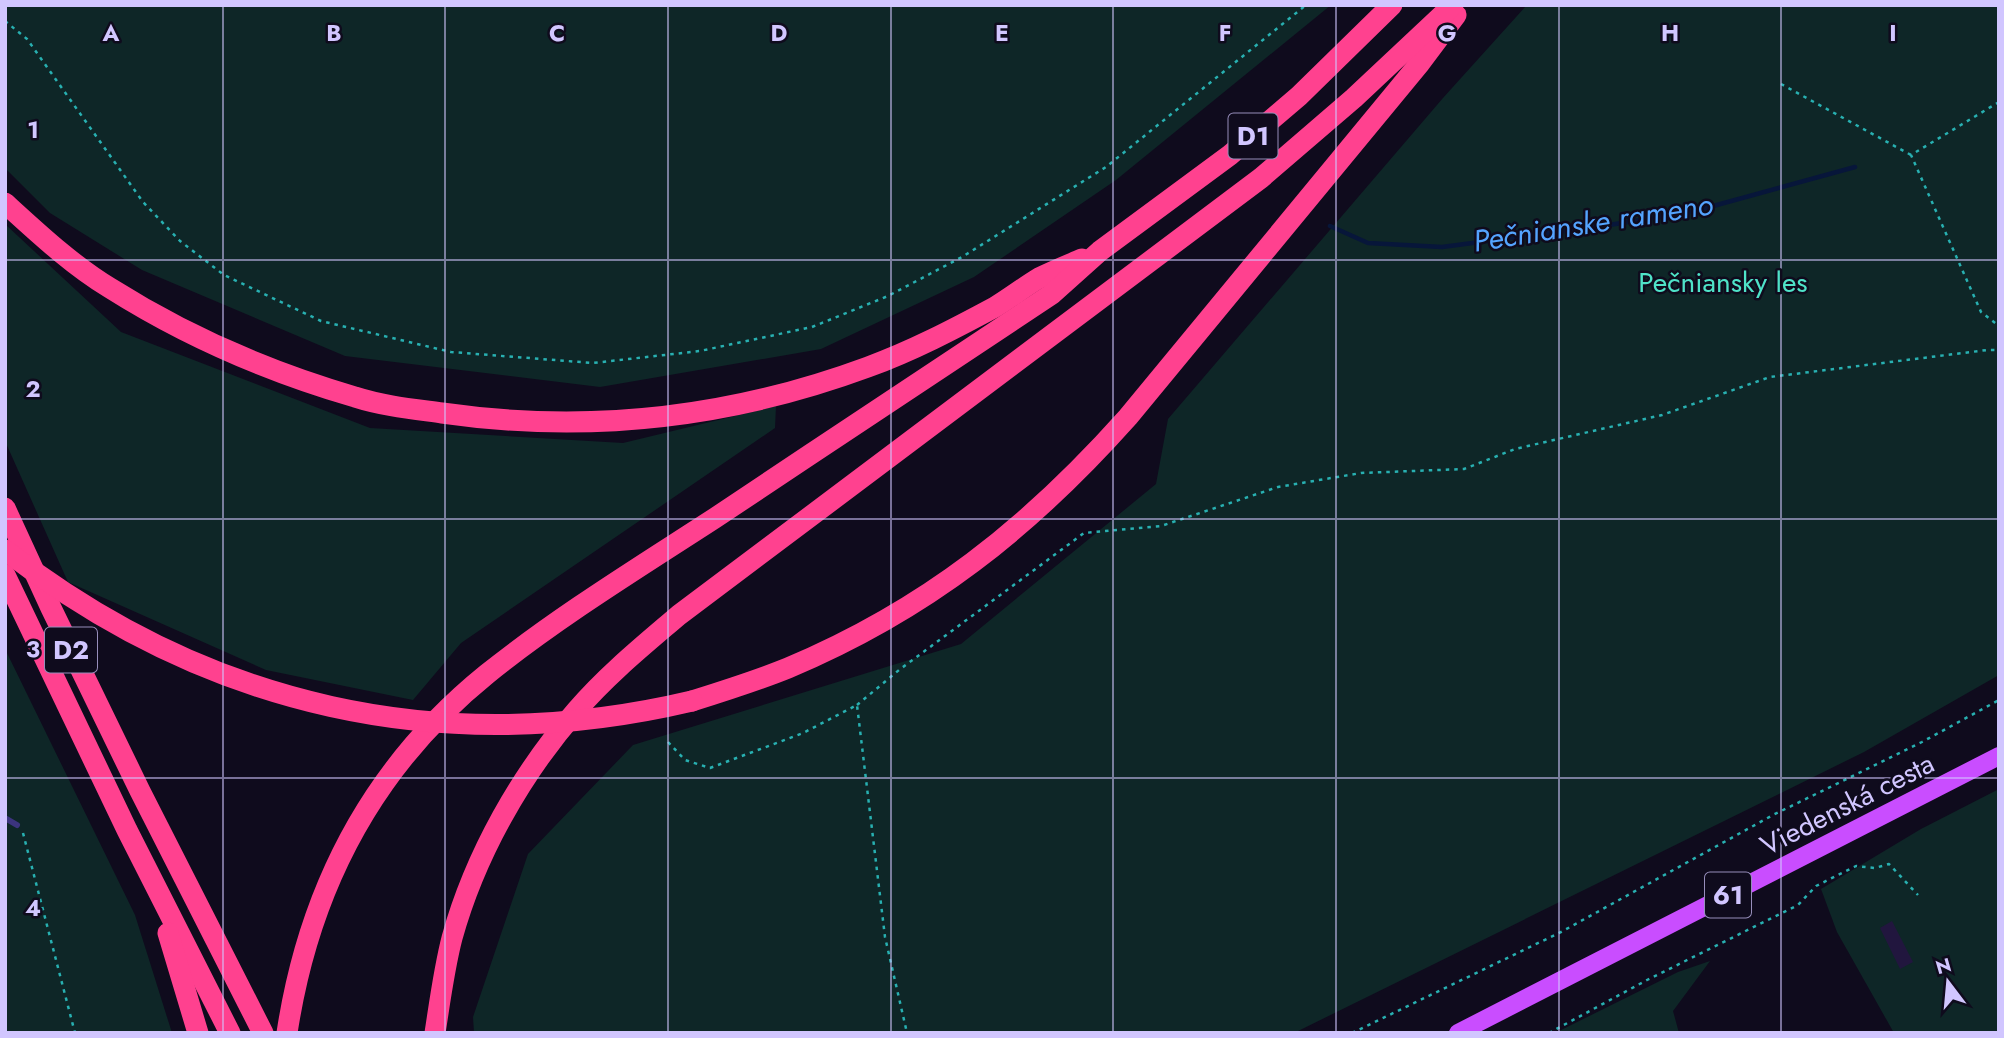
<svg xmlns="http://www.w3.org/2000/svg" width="2004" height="1038" font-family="Jost,sans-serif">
	<rect width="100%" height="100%" fill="#0f0b1d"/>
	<g fill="#0e2627">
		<path d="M5 5H1331L1116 180 974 277 821 349 600 387 345 356 142 270 50 213 5 168Z"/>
		<path d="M1527 5H1999V675L1864 752 1294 1033H474L473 1017 528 854 633 745 961 644 1156 484 1168 419 1443 98Z"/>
		<path d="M5 224 121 332 370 428 623 443 776 406 775 428 461 643 413 700 266 670 68 582 5 441Z"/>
		<path d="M5 649 135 915 172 1033H5Z"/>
		<path d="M1999 789V1033H1894L1837 932 1821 889 1921 829Z"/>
		<path d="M1710 961 1673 1011 1679 1033H1555L1678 972Z"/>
	</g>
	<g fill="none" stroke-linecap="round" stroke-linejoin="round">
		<path stroke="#07163a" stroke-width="4.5" d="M1330 226 1368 243 1442 247 1603 226 1695 211 1855 167"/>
	</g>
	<path fill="#21163e" d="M1892 921 1913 962 1900 969 1880 928Z"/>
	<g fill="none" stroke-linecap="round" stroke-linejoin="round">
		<g stroke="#28b0b1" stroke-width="2.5" stroke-dasharray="3.5 5" stroke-linecap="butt">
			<path d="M5 21 27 39 143 202 180 241 224 275 321 321 451 352 593 363 700 351 812 327 888 296 962 257 1106 167 1306 5"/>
			<path d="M1781 84 1911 155"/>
			<path d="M1999 102 1911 155 1981 312 1999 326"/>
			<path d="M857 705 899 670 1084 533 1161 526 1278 487 1361 473 1464 469 1515 449 1662 415 1770 377 1987 350H1999"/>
			<path d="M668 742 685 760 710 768 803 733 857 705 885 937 907 1033"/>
			<path d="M23 833 75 1033"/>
			<path d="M1352 1033 1561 932 1773 815 1922 742 1999 700"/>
			<path d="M1549 1033 1647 980 1798 905 1816 886 1856 866 1875 868 1889 864 1918 895"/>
		</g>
		<path stroke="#3c347e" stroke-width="6" d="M5 818 17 825"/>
		<path stroke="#c94dff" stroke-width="18" d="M1458 1033 1999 756"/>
		<g stroke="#ff418f" stroke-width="21">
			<path d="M5 203C38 233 72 265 110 288 186 336 269 372 355 397 383 406 413 409 442 413 588 434 730 418 868 367 912 351 954 329 995 307 1010 298 1024 287 1039 278 1053 271 1068 265 1082 259"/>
			<path d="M5 508 51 608 140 791 263 1033"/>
			<path d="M5 575 127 830 230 1033"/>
			<path d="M692 701C724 691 756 681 788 668 926 610 1029 528 1128 417L1420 63 1456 15"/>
			<path d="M168 933 198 1033"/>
			<path d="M287 1033C309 888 372 767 487 674 558 617 638 568 715 518 827 443 939 369 1052 294L1100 251 1230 155 1299 96 1392 5"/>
			<path d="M435 1033C440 1001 444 969 452 938 475 855 521 774 577 710 607 675 644 645 679 615L1261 178 1354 98 1453 5"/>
		</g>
		<path stroke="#ff418f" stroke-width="21" d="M5 550C208 707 442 760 692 701"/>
	</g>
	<path fill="none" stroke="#d1c6ff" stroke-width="2" stroke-opacity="0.55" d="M223 5V1033M445 5V1033M668 5V1033M891 5V1033M1113 5V1033M1336 5V1033M1559 5V1033M1781 5V1033M5 260H1999M5 519H1999M5 778H1999"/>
	<g text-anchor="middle" stroke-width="5" stroke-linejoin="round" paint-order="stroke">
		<g fill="#0f0b1d" stroke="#978ebb" stroke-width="2">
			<rect x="1228.5" y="113.5" width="49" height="45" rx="5"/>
			<rect x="45" y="627.5" width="52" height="45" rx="5"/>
			<rect x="1705" y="872.5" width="46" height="45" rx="5"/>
		</g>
		<g font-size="26" font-weight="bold" fill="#d1c6ff">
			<text x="1253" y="145">D1</text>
			<text x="71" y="659">D2</text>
			<text x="1728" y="904">61</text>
		</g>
		<g font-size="28" fill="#4fe2c8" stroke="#0f0b1d">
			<text x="1723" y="292">Pečniansky les</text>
		</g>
		<g font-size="28" fill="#d1c6ff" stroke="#0f0b1d">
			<text transform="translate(1847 804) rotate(-27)" y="10">Viedenská cesta</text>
		</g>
		<g font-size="30" font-style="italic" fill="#54a4ff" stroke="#0f0b1d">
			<text transform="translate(1593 223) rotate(-9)" y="10">Pečnianske rameno</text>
		</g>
	</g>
	<g font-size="23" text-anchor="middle" font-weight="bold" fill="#d1c6ff" stroke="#0f0b1d" stroke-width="5" stroke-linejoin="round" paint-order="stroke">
		<text x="111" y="41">A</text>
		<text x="334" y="41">B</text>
		<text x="557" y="41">C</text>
		<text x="779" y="41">D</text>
		<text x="1002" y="41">E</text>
		<text x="1225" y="41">F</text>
		<text x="1447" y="41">G</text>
		<text x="1670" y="41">H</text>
		<text x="1893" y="41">I</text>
		<text x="33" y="138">1</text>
		<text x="33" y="397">2</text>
		<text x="33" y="657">3</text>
		<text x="33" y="916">4</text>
	</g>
	<rect width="2004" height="1038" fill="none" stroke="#d1c6ff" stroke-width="14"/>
	<g transform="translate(1948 982) rotate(344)" stroke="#0f0b1d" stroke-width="5" paint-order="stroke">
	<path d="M0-5L12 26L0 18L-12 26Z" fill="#d1c6ff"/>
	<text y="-10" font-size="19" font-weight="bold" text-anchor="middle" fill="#d1c6ff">N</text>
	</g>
</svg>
